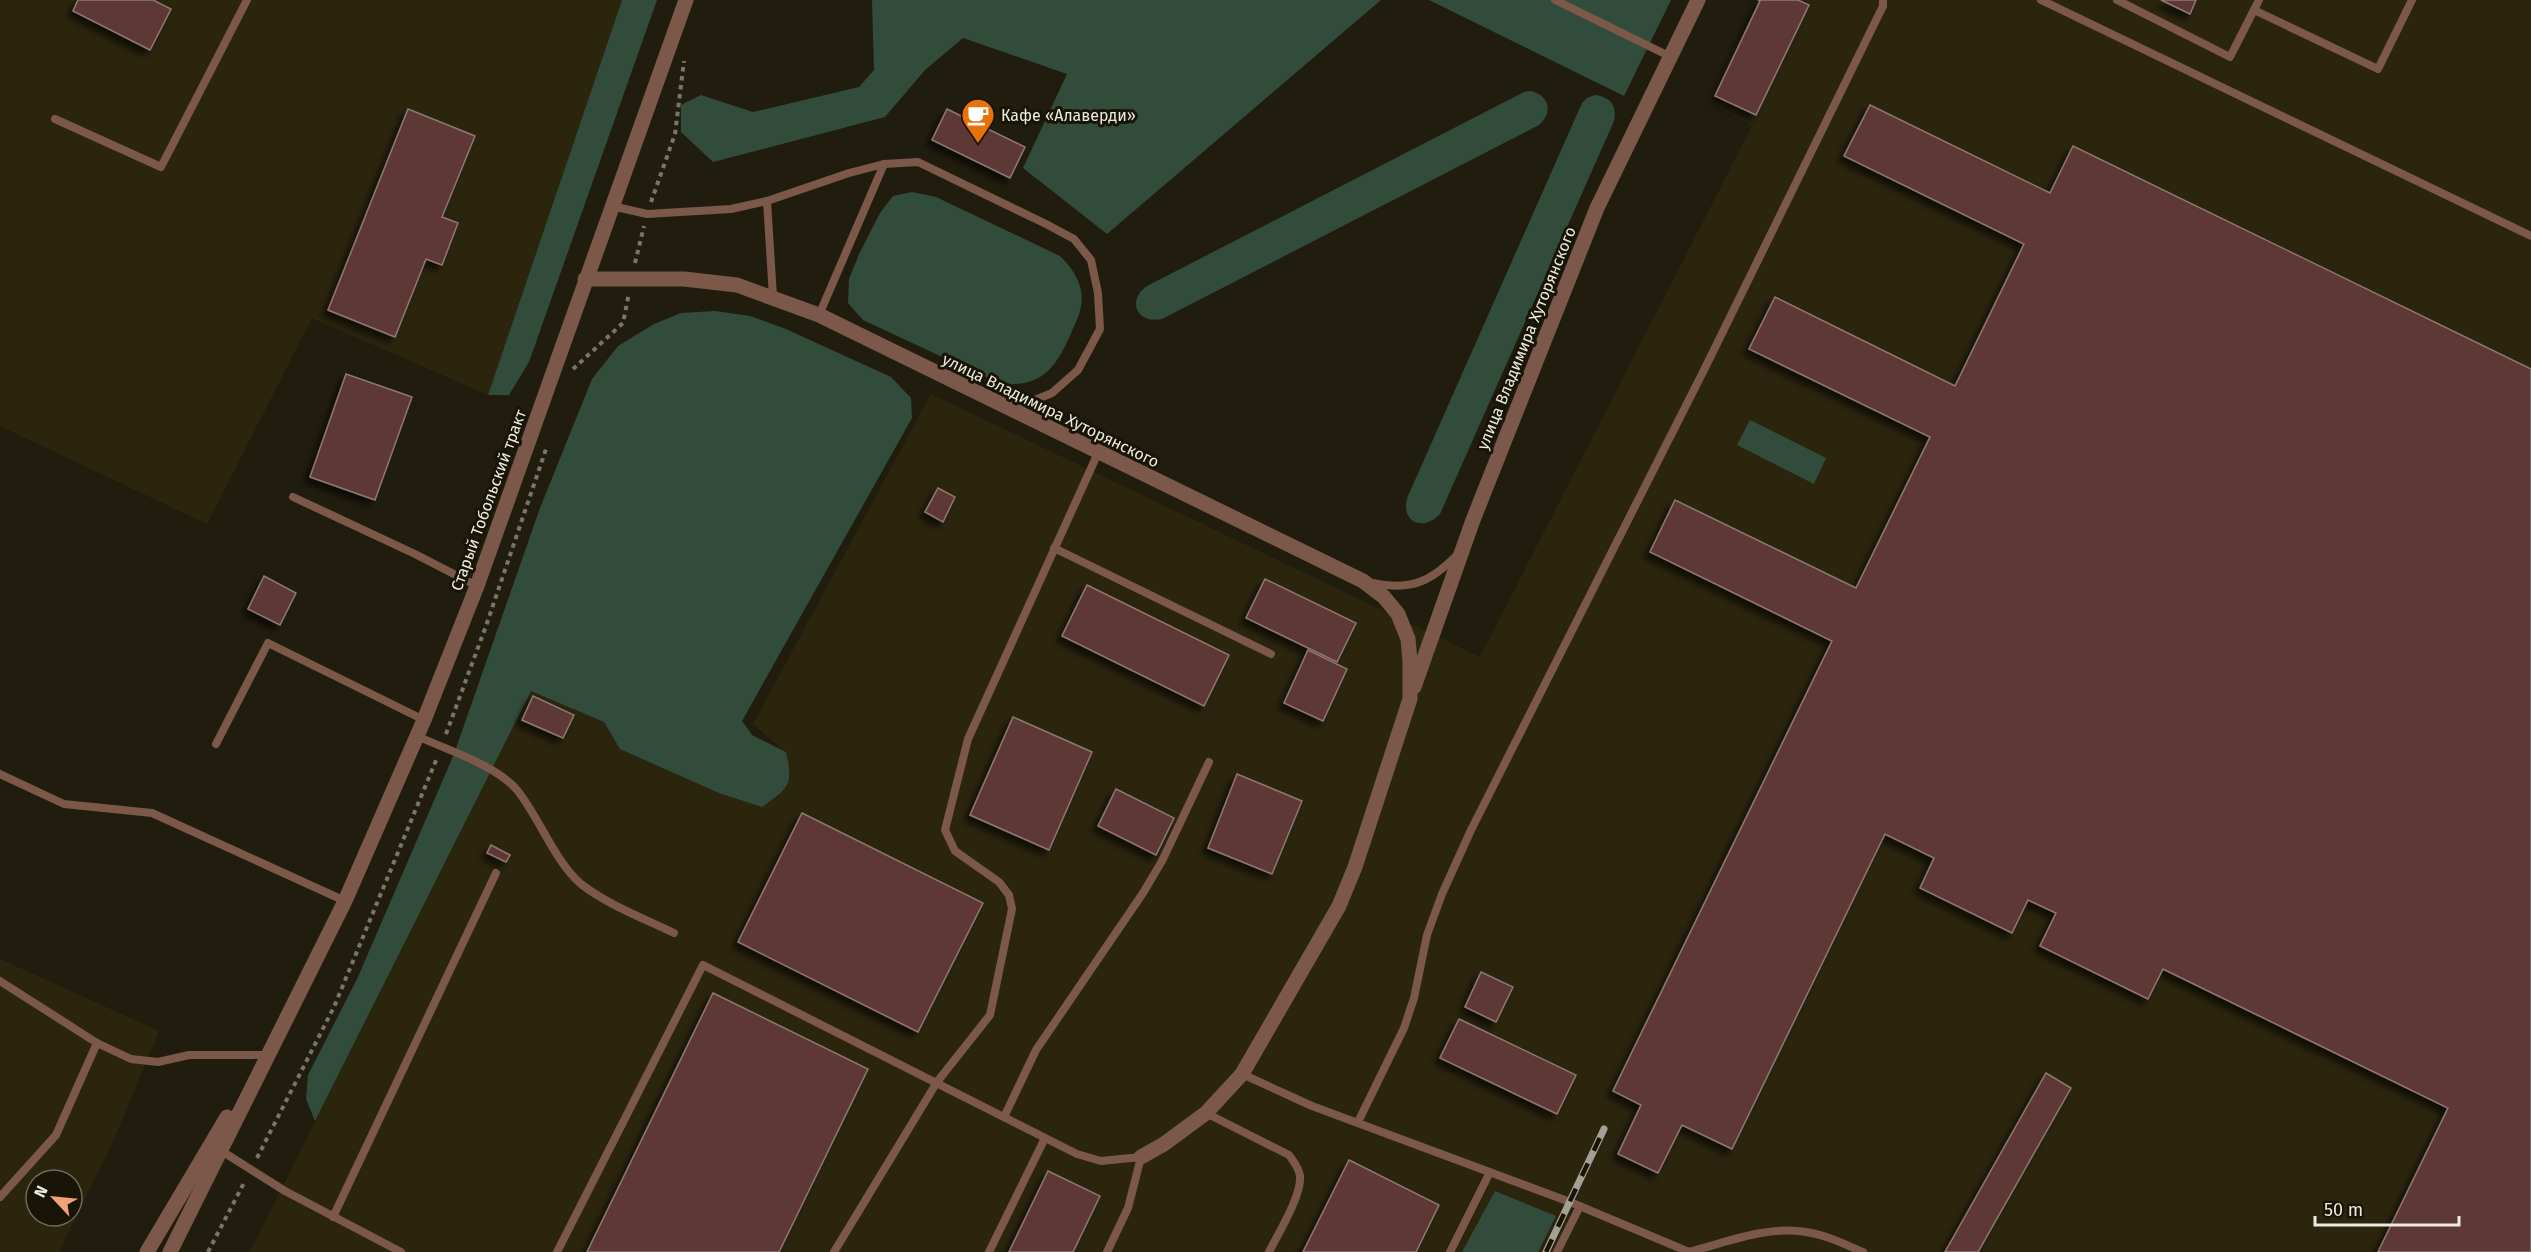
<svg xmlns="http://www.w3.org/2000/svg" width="2531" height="1252" font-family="'Fira Sans',sans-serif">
	<defs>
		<filter id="shadow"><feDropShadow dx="-5.5" dy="5.5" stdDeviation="3" flood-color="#0009"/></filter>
	</defs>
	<rect width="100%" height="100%" fill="#211d0e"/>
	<g fill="#2b250e" fill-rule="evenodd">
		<path d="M0 0H622L488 395 312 318 207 524 0 426Z"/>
		<path d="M1759 0H2531V1252H250L526 697 531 691 535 692 604 722 621 749 786 752 753 724 931 394 1480 657 1752 126 1707 102Z"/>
		<path d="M0 959 159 1031 114 1139 59 1252H0ZM36 1180H72V1216H36Z"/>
	</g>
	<g fill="#324c3b">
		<path d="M622 0H657L529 362 509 395H488Z"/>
		<path d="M872 0H1381L1107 234 1023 168 1067 74 963 38 925 70 885 117 713 162 681 132V105L701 95 753 112 859 87 874 70Z"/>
		<path d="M1429 0H1671L1624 96Z"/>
		<path d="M1531 91C1550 96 1553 113 1539 125L1162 319C1137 324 1126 301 1147 286L1524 92Z"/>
		<path d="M1595 95C1611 97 1617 106 1614 121L1440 514C1422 533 1399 521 1408 496L1582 103 1587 98Z"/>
		<path d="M912 192 936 197 1060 256C1070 266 1078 276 1081 291 1084 305 1078 318 1072 331 1056 368 1042 389 998 383L863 320 848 303 849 279 860 252 880 213 893 196Z"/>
		<path d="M715 311 750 316 786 329 891 377 911 398 912 418 742 721 752 735 786 752C794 786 788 788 762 807L719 793 620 749 604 722 531 691 315 1121 306 1099 308 1075 358 977 454 754 540 508 592 379 618 346 654 324 681 313Z"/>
		<path d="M1750 420 1826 458 1814 484 1737 445Z"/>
		<path d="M1495 1191 1556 1216 1538 1252H1462Z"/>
	</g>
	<g fill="#5d3835" stroke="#8d7775" stroke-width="1.5" filter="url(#shadow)">
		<path d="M78 0H153L171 9 150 50 73 11Z"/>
		<path d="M1758 0H1798L1809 5 1756 115 1715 96 1760 1Z"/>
		<path d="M2161 0H2196L2190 14Z"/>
		<path d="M1870 105 2050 193 2073 146 2531 369V1252H2378L2448 1108 2163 969 2148 999 2040 946 2056 913 2028 900 2012 933 1920 888 1934 858 1885 834 1732 1149 1682 1125 1658 1173 1618 1154 1641 1105 1613 1091 1832 641 1650 552 1675 500 1856 588 1930 437 1749 349 1775 297 1955 386 2024 244 1844 156Z"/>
		<path d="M408 109 475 136 442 217 458 223 442 265 426 259 395 337 328 310Z"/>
		<path d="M947 109 1025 147 1010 178 932 140Z"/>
		<path d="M346 374 412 397 375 500 310 477Z"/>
		<path d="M938 488 955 497 943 522 925 512Z"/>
		<path d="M264 576 296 593 280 625 248 609Z"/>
		<path d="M1265 579 1356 623 1337 662 1246 618Z"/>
		<path d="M1087 585 1229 655 1204 706 1062 636Z"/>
		<path d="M1308 650 1347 669 1323 721 1284 703Z"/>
		<path d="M533 696 574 715 563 738 522 720Z"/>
		<path d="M1013 717 1092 752 1049 850 970 815Z"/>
		<path d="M1237 774 1302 801 1272 874 1208 848Z"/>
		<path d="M1116 789 1174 818 1156 855 1098 826Z"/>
		<path d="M802 813 983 903 918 1032 738 942Z"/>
		<path d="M491 845 510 855 506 862 487 853Z"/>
		<path d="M1481 972 1513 987 1496 1022 1465 1007Z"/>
		<path d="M713 993 868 1069 779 1252H587Z"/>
		<path d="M1459 1019 1576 1075 1557 1114 1440 1058Z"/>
		<path d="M2046 1073 2071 1088 1978 1252H1945Z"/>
		<path d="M1349 1160 1439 1205 1416 1252H1303Z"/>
		<path d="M1048 1171 1100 1196 1073 1252H1009Z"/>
	</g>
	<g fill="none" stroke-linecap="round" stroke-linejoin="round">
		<g stroke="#797669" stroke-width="4" stroke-dasharray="4.5 4.5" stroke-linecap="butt">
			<path d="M651 202 675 134 684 61"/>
			<path d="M635 263 644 226"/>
			<path d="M573 369 623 323 629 293"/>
			<path d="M446 734 486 626 546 449"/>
			<path d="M257 1158 334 1007 437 758"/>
			<path d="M208 1252 245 1181"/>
		</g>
		<g stroke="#7b5849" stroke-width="8">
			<path d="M1555 0 1669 56"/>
			<path d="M2041 0 2531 236"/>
			<path d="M2117 0 2230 57 2259 0"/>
			<path d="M2254 10 2378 69 2412 0"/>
			<path d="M55 119 161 167 247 0"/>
			<path d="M767 201 773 296"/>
			<path d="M612 206 647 214 731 209 767 201 849 173 884 164 918 162 1046 224 1074 239 1091 260 1098 293 1100 329 1078 370 1052 393 1010 410"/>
			<path d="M819 315 884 164"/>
			<path d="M293 497 415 554 477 586"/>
			<path d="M1054 548 1271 654"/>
			<path d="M1372 583C1410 591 1431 582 1457 555"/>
			<path d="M417 736C447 750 496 765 517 790 539 817 555 862 581 884 608 905 643 918 674 933"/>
			<path d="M216 744 268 643 424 720"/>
			<path d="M0 774 64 804 152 813 345 901"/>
			<path d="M0 981 97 1043 131 1059 158 1062 189 1055H263"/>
			<path d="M1242 1074 1312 1106 1570 1202 1689 1252"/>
			<path d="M1206 1113 1289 1155C1294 1162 1299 1168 1300 1176 1302 1195 1278 1234 1269 1252"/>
			<path d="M1004 1117 1036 1050 1143 893 1162 861 1209 762"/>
			<path d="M1358 1122 1404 1028 1414 998 1427 935 1442 894 1471 830 1704 370 1883 6V0"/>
			<path d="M220 1150 285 1191 401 1252"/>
			<path d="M0 1197 56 1135 97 1043"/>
			<path d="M333 1217 496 873"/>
			<path d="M557 1252 703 965 1077 1154 1101 1161 1141 1157 1128 1208 1107 1252"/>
			<path d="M834 1252 937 1082 990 1015 1012 909 1009 895 999 882 955 851 945 830 968 739 1098 453"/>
			<path d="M989 1252 1045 1138"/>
			<path d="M1450 1252 1490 1172"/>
			<path d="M1557 1252 1580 1206"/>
			<path d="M1688 1252C1725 1243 1768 1225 1806 1232 1826 1235 1844 1244 1863 1252"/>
		</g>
		<g stroke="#7b5849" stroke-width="15">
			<path d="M585 279H684L737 285 819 315 1363 581 1384 597 1398 614 1408 639 1410 661V699L1355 867 1339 906 1242 1074 1206 1113 1164 1144 1141 1157"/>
			<path d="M1414 687 1473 520 1597 208 1698 0"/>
		</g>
		<g stroke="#7b5849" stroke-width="15">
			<path d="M147 1252 227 1117"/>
			<path d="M170 1252 345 901 424 720 477 586 686 0"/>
		</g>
		<defs>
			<path id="rail" d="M1546 1252 1604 1129"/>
		</defs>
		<use href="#rail" stroke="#a3a095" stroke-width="7"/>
		<use href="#rail" stroke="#181406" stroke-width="4.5" stroke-dasharray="14" stroke-linecap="butt"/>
	</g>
	<defs>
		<symbol id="cafe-pin" viewBox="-11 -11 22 30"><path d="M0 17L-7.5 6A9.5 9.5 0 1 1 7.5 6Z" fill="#e8710a" stroke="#181406"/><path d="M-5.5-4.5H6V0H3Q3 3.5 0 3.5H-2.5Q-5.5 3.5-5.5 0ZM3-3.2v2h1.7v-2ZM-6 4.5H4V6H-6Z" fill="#fff"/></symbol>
	</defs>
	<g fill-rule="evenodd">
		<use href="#cafe-pin" x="959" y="96" width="38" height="52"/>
	</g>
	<g text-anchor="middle" stroke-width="6" stroke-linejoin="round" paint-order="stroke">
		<g font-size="16" fill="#edebe1" stroke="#181406" text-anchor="start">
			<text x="1001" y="121">Кафе «Алаверди»</text>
		</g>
		<g font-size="16" fill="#edebe1" stroke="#181406">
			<text transform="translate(1526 338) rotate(-68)" y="6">улица Владимира Хуторянского</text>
			<text transform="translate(1051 410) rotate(26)" y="6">улица Владимира Хуторянского</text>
			<text transform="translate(488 500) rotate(-70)" y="6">Старый Тобольский тракт</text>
		</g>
	</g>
	<g transform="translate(54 1198) rotate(296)"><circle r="28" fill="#181406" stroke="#6d6a5e" stroke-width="1.5"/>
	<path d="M0-4.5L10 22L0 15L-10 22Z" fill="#f0a378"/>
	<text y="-9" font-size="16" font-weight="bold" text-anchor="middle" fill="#edebe1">N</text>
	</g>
	<path d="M2315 1216v9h144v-9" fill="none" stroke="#edebe1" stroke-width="3"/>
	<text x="2324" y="1216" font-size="18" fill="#edebe1" stroke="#181406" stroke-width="4.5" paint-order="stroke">50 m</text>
</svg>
